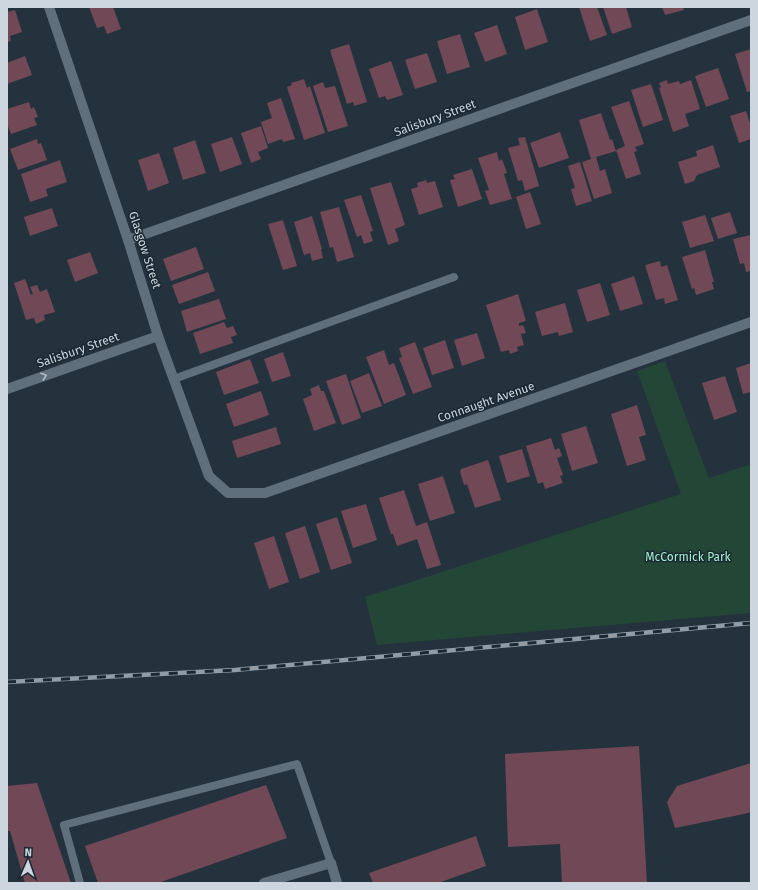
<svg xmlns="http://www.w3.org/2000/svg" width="758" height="890" font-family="'Fira Sans',sans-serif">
	<rect width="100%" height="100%" fill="#23323d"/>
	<path fill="#234636" d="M665 361 709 478 751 464V613L377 645 365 597 681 494 637 371Z"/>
	<g fill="#714956">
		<path d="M89 7H113L121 29 107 34 104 26 97 28Z"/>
		<path d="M579 7H597L607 35 590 41Z"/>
		<path d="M603 7H626L632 27 612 34Z"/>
		<path d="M662 7H683L684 10 665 15Z"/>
		<path d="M537 9 548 42 525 50 515 17Z"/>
		<path d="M15 10 22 32 10 36 11 41 7 42V12Z"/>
		<path d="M497 25 507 54 485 62 474 33Z"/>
		<path d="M460 34 470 67 447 74 437 41Z"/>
		<path d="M349 44 367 102 354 106 353 102 347 104 330 50Z"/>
		<path d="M751 49V91L747 92 735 54Z"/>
		<path d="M427 53 437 82 415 89 405 60Z"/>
		<path d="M25 56 32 75 7 84V63Z"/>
		<path d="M391 61 403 95 387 100 385 96 379 98 369 69Z"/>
		<path d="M718 68 729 99 706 107 695 76Z"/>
		<path d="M304 79 307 88 310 86 325 133 304 140 287 87 292 85 291 83Z"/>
		<path d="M667 80 668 84 679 81 680 84 691 80 700 109 685 114 689 126 673 132 659 88 661 87 659 83Z"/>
		<path d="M323 82 325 88 335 86 348 126 328 132 313 86Z"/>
		<path d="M651 84 663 120 643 127 631 90Z"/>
		<path d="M281 98 295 139 283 142 282 139 268 144 261 122 272 118 267 103Z"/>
		<path d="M629 101 644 144 635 147 637 151 634 152 641 174 626 179 616 150 625 146 611 107Z"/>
		<path d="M29 102 31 109 34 107 38 117 34 118 37 125 11 134 7 124V109Z"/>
		<path d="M746 111 751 126V139L739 143 730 116Z"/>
		<path d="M601 113 610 140 612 139 616 151 596 157 600 171 605 169 612 193 594 199 582 162 591 159 579 120Z"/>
		<path d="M261 126 268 148 258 152 261 159 251 163 241 133Z"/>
		<path d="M560 132 569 158 539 168 530 143Z"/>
		<path d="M232 137 242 164 220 172 211 144Z"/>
		<path d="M525 137 539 186 525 191 522 180 518 181 508 148 520 145 518 138Z"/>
		<path d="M37 139 38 144 41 143 47 160 18 170 10 149Z"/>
		<path d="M195 140 206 173 183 180 173 148Z"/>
		<path d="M713 145 720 167 697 175 694 181 685 184 678 162 697 156 696 151Z"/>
		<path d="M497 152 499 161 502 159 507 173 504 174 512 199 490 205 485 191 489 190 478 158Z"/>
		<path d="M159 153 169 183 148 191 138 160Z"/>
		<path d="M60 160 67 182 46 189 48 196 30 202 21 174Z"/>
		<path d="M580 162 592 201 576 206 571 189 575 188 568 166Z"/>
		<path d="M472 169 482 199 458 207 450 180 455 179 453 175Z"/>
		<path d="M426 180 427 183 435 181 443 207 419 215 411 189 418 187 417 183Z"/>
		<path d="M391 182 405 225 395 229 399 241 388 245 370 188Z"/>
		<path d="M530 192 541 224 526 229 516 197Z"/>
		<path d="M361 195 373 231 370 232 373 241 364 244 361 235 357 237 344 200Z"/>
		<path d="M339 207 354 257 337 262 333 247 330 248 320 212Z"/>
		<path d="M52 208 58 226 30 236 24 217Z"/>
		<path d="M730 212 737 233 718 239 711 218Z"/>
		<path d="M705 215 714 241 690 248 682 222Z"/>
		<path d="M312 216 322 249H321L323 258 312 261 310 253 304 255 294 222Z"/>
		<path d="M283 220 297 266 283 270 268 224Z"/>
		<path d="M751 235V271L746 272 744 263 740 264 733 239Z"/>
		<path d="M196 247 204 269 171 281 163 259Z"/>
		<path d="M705 250 714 282H712L714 289 696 295 694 288 692 289 682 257Z"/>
		<path d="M90 252 98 273 75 282 67 260Z"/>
		<path d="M660 261 661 267 667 265 678 300 665 304 664 298 656 300 645 265Z"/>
		<path d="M208 272 215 291 179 304 172 285Z"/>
		<path d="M634 276 643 304 620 311 611 284Z"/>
		<path d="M25 279 31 295 33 294 30 287 37 285 40 292 47 289 55 312 44 315 45 320 36 324 34 318 26 320 14 283Z"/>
		<path d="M600 283 610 315 587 322 577 290Z"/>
		<path d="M518 294 526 321 519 323V326L523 325 526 333 521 334 524 345 517 347 518 351 510 354 509 350 501 352 486 305Z"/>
		<path d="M219 299 226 319 187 332 181 311Z"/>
		<path d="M565 303 573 332 559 336 558 332 542 336 535 312Z"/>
		<path d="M224 322 227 328 233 326 237 335 231 337 233 343 200 354 193 333Z"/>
		<path d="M477 333 485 358 462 366 454 340Z"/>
		<path d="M445 340 454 368 432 375 423 348Z"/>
		<path d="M415 342 432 387 413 394 399 358 402 357 399 348Z"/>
		<path d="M384 350 389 365 394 363 406 395 384 404 366 357Z"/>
		<path d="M283 352 291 376 272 382 264 359Z"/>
		<path d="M250 359 259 383 224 395 216 372Z"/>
		<path d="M751 363V392L743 394 736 368Z"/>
		<path d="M369 373 382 406 362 413 350 381Z"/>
		<path d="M346 374 361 418 342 425 326 381Z"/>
		<path d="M725 376 737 412 714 420 702 383Z"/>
		<path d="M319 385 321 391H324L336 423 314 431 303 399 312 395 310 389Z"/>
		<path d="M261 391 269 415 234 427 226 404Z"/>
		<path d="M637 405 646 435 639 437 646 460 627 466 611 414Z"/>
		<path d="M586 426 598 463 572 471 561 434Z"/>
		<path d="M276 427 281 444 237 458 232 441Z"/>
		<path d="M551 438 555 450 559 448 562 456 557 458 563 475 560 476 563 483 545 489 543 482 538 484 526 446Z"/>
		<path d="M522 449 530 476 507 483 499 456Z"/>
		<path d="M488 460 501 500 475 508 467 484 464 485 460 472 461 469Z"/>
		<path d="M443 476 455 513 430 521 418 484Z"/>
		<path d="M404 490 416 526 427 522 441 565 427 569 417 539 397 546 393 534H391L379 498Z"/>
		<path d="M366 504 377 540 353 548 341 511Z"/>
		<path d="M337 517 352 563 331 570 316 524Z"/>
		<path d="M305 526 320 572 300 579 285 533Z"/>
		<path d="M274 536 289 582 269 589 254 543Z"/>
		<path d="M639 746 647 883H562L560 844 508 847 505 754Z"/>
		<path d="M751 763V812L744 814 675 828 667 802 677 786Z"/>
		<path d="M37 783 71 883H25L10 831H7V786Z"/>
		<path d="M266 785 287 838 158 883H98L85 846Z"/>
		<path d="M476 836 486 866 438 883H373L369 873Z"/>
	</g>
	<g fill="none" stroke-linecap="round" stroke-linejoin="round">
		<g stroke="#5f6f7c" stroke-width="8">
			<path d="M174 379 454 277"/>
			<path d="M80 883 64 825 297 764 331 863"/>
		</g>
		<g stroke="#5f6f7c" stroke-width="10">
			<path d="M49 7 128 240 158 336 209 476 228 493H265L751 322"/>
			<path d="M128 240 751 20"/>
			<path d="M7 389 158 336"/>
			<path d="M264 883 331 863 337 883"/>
		</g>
		<defs>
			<path id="rail" d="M7 682 235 670 751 623"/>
		</defs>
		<use href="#rail" stroke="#919ca5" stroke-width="4.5"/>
		<use href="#rail" stroke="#192832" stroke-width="3" stroke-dasharray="9" stroke-linecap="butt"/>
	</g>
	<defs><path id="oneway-chevron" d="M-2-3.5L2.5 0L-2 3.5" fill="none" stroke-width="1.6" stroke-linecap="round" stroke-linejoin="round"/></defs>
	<use stroke="#b2bcc6" href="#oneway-chevron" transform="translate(44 376) rotate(-19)"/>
	<g text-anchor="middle" stroke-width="3" stroke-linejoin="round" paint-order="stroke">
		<g font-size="12" fill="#cdd6de" stroke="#192832">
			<text transform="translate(435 118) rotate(-20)" y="4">Salisbury Street</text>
			<text transform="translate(145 250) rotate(72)" y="4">Glasgow Street</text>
			<text transform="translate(78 350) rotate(-19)" y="4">Salisbury Street</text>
			<text transform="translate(486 402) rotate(-19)" y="4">Connaught Avenue</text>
		</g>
		<g font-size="12" fill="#a7efcb" stroke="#192832">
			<text x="688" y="561">McCormick Park</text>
		</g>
	</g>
	<rect width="758" height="890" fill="none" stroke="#cdd6de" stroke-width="16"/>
	<g transform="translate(28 862) rotate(2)" stroke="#192832" stroke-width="3" paint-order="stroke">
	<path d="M0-3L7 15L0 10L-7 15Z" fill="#cdd6de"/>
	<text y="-6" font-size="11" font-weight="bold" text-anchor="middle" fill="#cdd6de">N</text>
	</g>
</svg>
